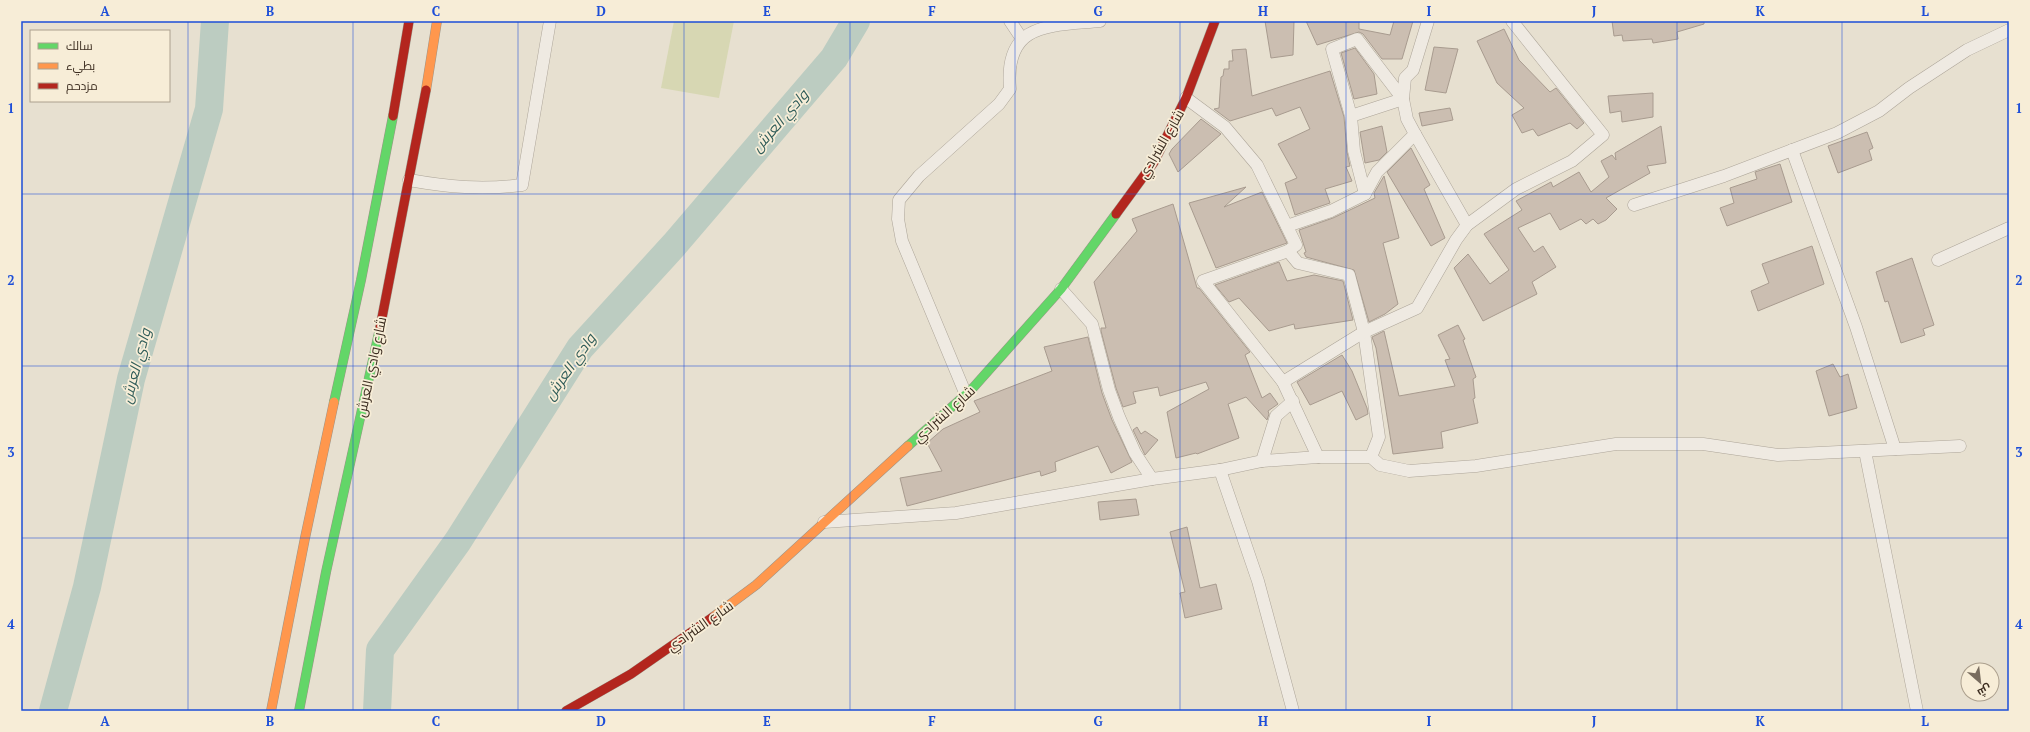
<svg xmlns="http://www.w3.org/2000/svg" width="2030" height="732" font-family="'PT Serif',Cairo,serif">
	<rect width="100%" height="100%" fill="#e7e0d0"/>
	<path fill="#d7d7b3" d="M674 21H734L719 98 661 88Z"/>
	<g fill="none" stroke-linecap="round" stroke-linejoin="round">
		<g stroke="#bcccc1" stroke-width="28">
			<path d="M53 711 87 587 131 379 209 109 215 21"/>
			<path d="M377 711 380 650 458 541 580 348 674 245 834 58 856 21"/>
		</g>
	</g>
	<g fill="#cbbeb1" stroke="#a89b8f">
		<path d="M1265 21H1294L1293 55 1271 58Z"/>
		<path d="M1306 21H1359V29L1390 35 1394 21H1413L1402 59H1382L1363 34 1359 32 1317 45Z"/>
		<path d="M1612 21H1704V24L1677 32 1678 39 1653 43 1652 39 1623 41 1622 35 1614 36Z"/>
		<path d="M1504 29 1519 60 1550 92 1556 88 1584 123 1577 129 1570 123 1538 136 1533 129 1522 133 1512 115 1524 108 1497 83 1477 41Z"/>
		<path d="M1434 47 1458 49 1446 93 1425 90Z"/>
		<path d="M1355 48 1374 74 1377 94 1354 99 1341 53Z"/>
		<path d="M1246 49 1252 96 1330 71 1344 117 1347 152 1350 166 1346 167 1352 181 1325 189 1330 203 1295 215 1285 183 1297 178 1278 144 1310 129 1300 107 1276 116 1272 108 1230 121 1214 109 1219 108 1221 77 1223 76 1224 69H1229V61H1233L1232 50Z"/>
		<path d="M1653 93V117L1622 122 1621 111 1610 113 1608 96Z"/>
		<path d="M1450 108 1453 120 1422 126 1419 113Z"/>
		<path d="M1201 119 1221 134 1178 172 1169 154 1172 149Z"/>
		<path d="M1382 126 1387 152 1379 160 1365 163 1360 132Z"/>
		<path d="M1661 126 1666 163 1647 166 1650 173 1606 198 1617 209 1606 220 1598 224 1593 219 1586 224 1581 219 1560 230 1550 213 1518 228 1534 252 1543 246 1556 267 1532 282 1537 294 1483 321 1454 268 1468 254 1490 284 1509 270 1484 234 1522 210 1516 201 1551 182 1553 187 1579 172 1591 192 1609 177 1601 161 1612 155 1616 160 1615 153Z"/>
		<path d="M1867 132 1873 148 1869 150 1872 160 1838 173 1828 146Z"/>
		<path d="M1411 148 1430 185 1424 189 1445 238 1431 246 1387 172Z"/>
		<path d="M1780 164 1792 202 1727 226 1720 208 1734 203 1730 188 1757 179 1755 172Z"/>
		<path d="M1384 176 1399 238 1383 243 1398 304 1385 314 1369 322 1354 270 1306 257 1304 253 1306 252 1299 230 1333 218 1375 198 1374 193Z"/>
		<path d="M1246 187 1224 207 1262 192 1287 243 1216 268 1189 203Z"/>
		<path d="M1173 204 1197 288H1199L1250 352 1245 355 1262 398 1270 393 1278 404 1268 411 1269 414 1267 420 1246 397 1228 404 1239 438 1197 454 1196 453 1176 458 1167 412 1209 389 1206 382 1160 396 1158 387 1133 392 1136 403 1123 407 1116 388 1101 331V328H1106L1094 282 1137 231 1132 219Z"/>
		<path d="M1812 246 1824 284 1758 311 1751 291 1769 283 1762 264Z"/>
		<path d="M1912 258 1934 325 1923 329 1925 335 1901 343 1888 301 1885 302 1876 272Z"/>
		<path d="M1279 262 1287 281 1314 275 1343 281 1353 320 1295 329 1294 324 1269 331 1239 298 1229 302 1215 285Z"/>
		<path d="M1458 325 1465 339 1463 340 1476 377 1473 379 1475 398 1473 399 1478 423 1441 432 1443 448 1393 454 1376 348 1372 337 1384 331 1399 396 1455 386 1445 360 1450 359 1438 335Z"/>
		<path d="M1088 337 1102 393 1112 420 1132 462 1111 473 1098 446 1055 462 1056 471 1041 476 1040 471 907 506 900 478 942 471 927 443 943 429 980 412 974 401 1052 371 1044 347Z"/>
		<path d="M1342 355 1352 371 1367 408 1368 414 1356 420 1342 391 1310 405 1297 382Z"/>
		<path d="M1833 364 1840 377 1848 374 1857 408 1829 416 1816 371Z"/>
		<path d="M1137 427 1141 434 1145 431 1158 440 1145 455 1133 430Z"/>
		<path d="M1136 499 1139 515 1100 520 1098 502Z"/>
		<path d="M1187 527 1200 588 1216 584 1222 609 1185 618 1180 593 1185 592 1170 532Z"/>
	</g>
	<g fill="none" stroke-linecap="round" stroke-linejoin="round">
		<defs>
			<g id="street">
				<path d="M1010 21 1022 39"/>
				<path d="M1428 21 1413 70 1405 78 1403 99 1407 119 1415 134 1467 225 1516 189 1572 161 1603 135 1512 21"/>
				<path d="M1186 98 1225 127 1257 165 1296 245 1288 251 1203 281 1283 382 1318 457"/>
				<path d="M1351 116 1403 99 1357 39 1332 49 1351 116 1354 151 1365 194"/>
				<path d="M1792 150 1856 327 1895 449"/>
				<path d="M409 180C448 187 482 190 522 185L550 21"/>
				<path d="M1634 205 1724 176 1837 133 1879 111 1909 88 1967 50 2009 30"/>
				<path d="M1287 226 1331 211 1365 194 1377 172 1415 134"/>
				<path d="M1288 251 1298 263 1349 275 1364 332 1379 437 1371 457"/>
				<path d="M1938 260 2009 228"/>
				<path d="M1061 289 1092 324 1109 390 1119 417 1135 453 1152 479"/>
				<path d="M1283 382 1364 332 1417 308 1456 240 1467 225"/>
				<path d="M966 395 902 241 898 219 899 200 919 176 999 104 1010 89C1004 22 1049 26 1100 21"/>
				<path d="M1865 451 1917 711"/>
				<path d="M1262 461 1276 416 1293 401"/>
				<path d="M1220 470 1258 581 1293 711"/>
				<path d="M824 522 956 513 1152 479 1220 470 1262 461 1318 457H1371L1380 465 1409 471 1476 466 1616 444H1703L1778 455 1960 446"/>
			</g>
			<g id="fast">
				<path d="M334 402 361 280 393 116"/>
				<path d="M908 446 972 389 1061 289 1116 214"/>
				<path d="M299 711 326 572 380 328"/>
			</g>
			<g id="slow">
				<path d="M426 90 437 21"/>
				<path d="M713 617 756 585 908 446"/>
				<path d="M271 711 305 538 334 402"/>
			</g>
			<g id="jam">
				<path d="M393 116 409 21"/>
				<path d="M1116 214 1154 162 1186 98 1215 21"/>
				<path d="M380 328 426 90"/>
				<path d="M566 711 631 674 713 617"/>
			</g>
		</defs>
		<use href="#street" stroke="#ada599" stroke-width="13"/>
		<use href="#fast" stroke="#9c9488" stroke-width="10"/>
		<use href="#slow" stroke="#9c9488" stroke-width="10"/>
		<use href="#jam" stroke="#9c9488" stroke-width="10"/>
		<use href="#street" stroke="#efeae2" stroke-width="12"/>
		<use href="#fast" stroke="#63d668" stroke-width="9"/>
		<use href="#slow" stroke="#ff974d" stroke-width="9"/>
		<use href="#jam" stroke="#b3261e" stroke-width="9"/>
	</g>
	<path fill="none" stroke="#1d4ed8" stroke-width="1" stroke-opacity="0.55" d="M188 21V711M353 21V711M518 21V711M684 21V711M850 21V711M1015 21V711M1180 21V711M1346 21V711M1512 21V711M1677 21V711M1842 21V711M21 194H2009M21 366H2009M21 538H2009"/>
	<g text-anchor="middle" stroke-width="3.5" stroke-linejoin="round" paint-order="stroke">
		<g font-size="14" fill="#3c2d20" stroke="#f7edd7">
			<text transform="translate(1161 144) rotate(-60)" y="5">شارع الشرادي</text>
			<text transform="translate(371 367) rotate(-78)" y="5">شارع وادي العرش</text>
			<text transform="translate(944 414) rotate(-42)" y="5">شارع الشرادي</text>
			<text transform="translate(700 626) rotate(-35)" y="5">شارع الشرادي</text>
		</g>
		<g font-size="15" font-style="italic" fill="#2f5c59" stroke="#f7edd7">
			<text transform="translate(780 121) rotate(-49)" y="5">وادي العرش</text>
			<text transform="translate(136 366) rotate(-75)" y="5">وادي العرش</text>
			<text transform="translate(570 367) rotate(-55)" y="5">وادي العرش</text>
		</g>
	</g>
	<rect width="2030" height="732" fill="none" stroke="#f7edd7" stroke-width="44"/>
	<rect x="30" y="30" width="140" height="72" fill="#f7edd7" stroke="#aca08e"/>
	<rect x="38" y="43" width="20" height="6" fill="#63d668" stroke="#aca08e"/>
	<text x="66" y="50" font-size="12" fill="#3c2d20">سالك</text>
	<rect x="38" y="63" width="20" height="6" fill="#ff974d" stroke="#aca08e"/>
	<text x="66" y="70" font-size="12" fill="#3c2d20">بطيء</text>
	<rect x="38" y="83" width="20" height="6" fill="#b3261e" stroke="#aca08e"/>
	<text x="66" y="90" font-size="12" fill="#3c2d20">مزدحم</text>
	<g transform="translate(1980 682) rotate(152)"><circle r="19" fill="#f7edd7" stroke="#aca08e"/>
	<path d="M0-3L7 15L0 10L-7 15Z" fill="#786c5e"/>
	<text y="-6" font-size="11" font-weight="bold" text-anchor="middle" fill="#3c2d20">ش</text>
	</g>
	<rect x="22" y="22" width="1986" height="688" fill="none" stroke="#1d4ed8" stroke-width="1.5"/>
	<g font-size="13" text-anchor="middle" font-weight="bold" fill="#1d4ed8">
		<text x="105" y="16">A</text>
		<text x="270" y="16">B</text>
		<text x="436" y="16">C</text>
		<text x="601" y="16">D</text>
		<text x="767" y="16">E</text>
		<text x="932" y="16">F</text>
		<text x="1098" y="16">G</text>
		<text x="1263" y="16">H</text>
		<text x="1429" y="16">I</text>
		<text x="1594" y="16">J</text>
		<text x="1760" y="16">K</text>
		<text x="1925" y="16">L</text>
		<text x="11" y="113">1</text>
		<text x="2019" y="113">1</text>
		<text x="11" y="285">2</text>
		<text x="2019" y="285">2</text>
		<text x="11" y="457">3</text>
		<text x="2019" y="457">3</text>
		<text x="11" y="629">4</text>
		<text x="2019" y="629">4</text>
		<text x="105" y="726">A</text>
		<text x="270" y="726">B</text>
		<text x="436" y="726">C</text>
		<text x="601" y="726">D</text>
		<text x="767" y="726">E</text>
		<text x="932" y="726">F</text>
		<text x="1098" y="726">G</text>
		<text x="1263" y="726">H</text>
		<text x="1429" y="726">I</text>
		<text x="1594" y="726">J</text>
		<text x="1760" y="726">K</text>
		<text x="1925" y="726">L</text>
	</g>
</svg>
